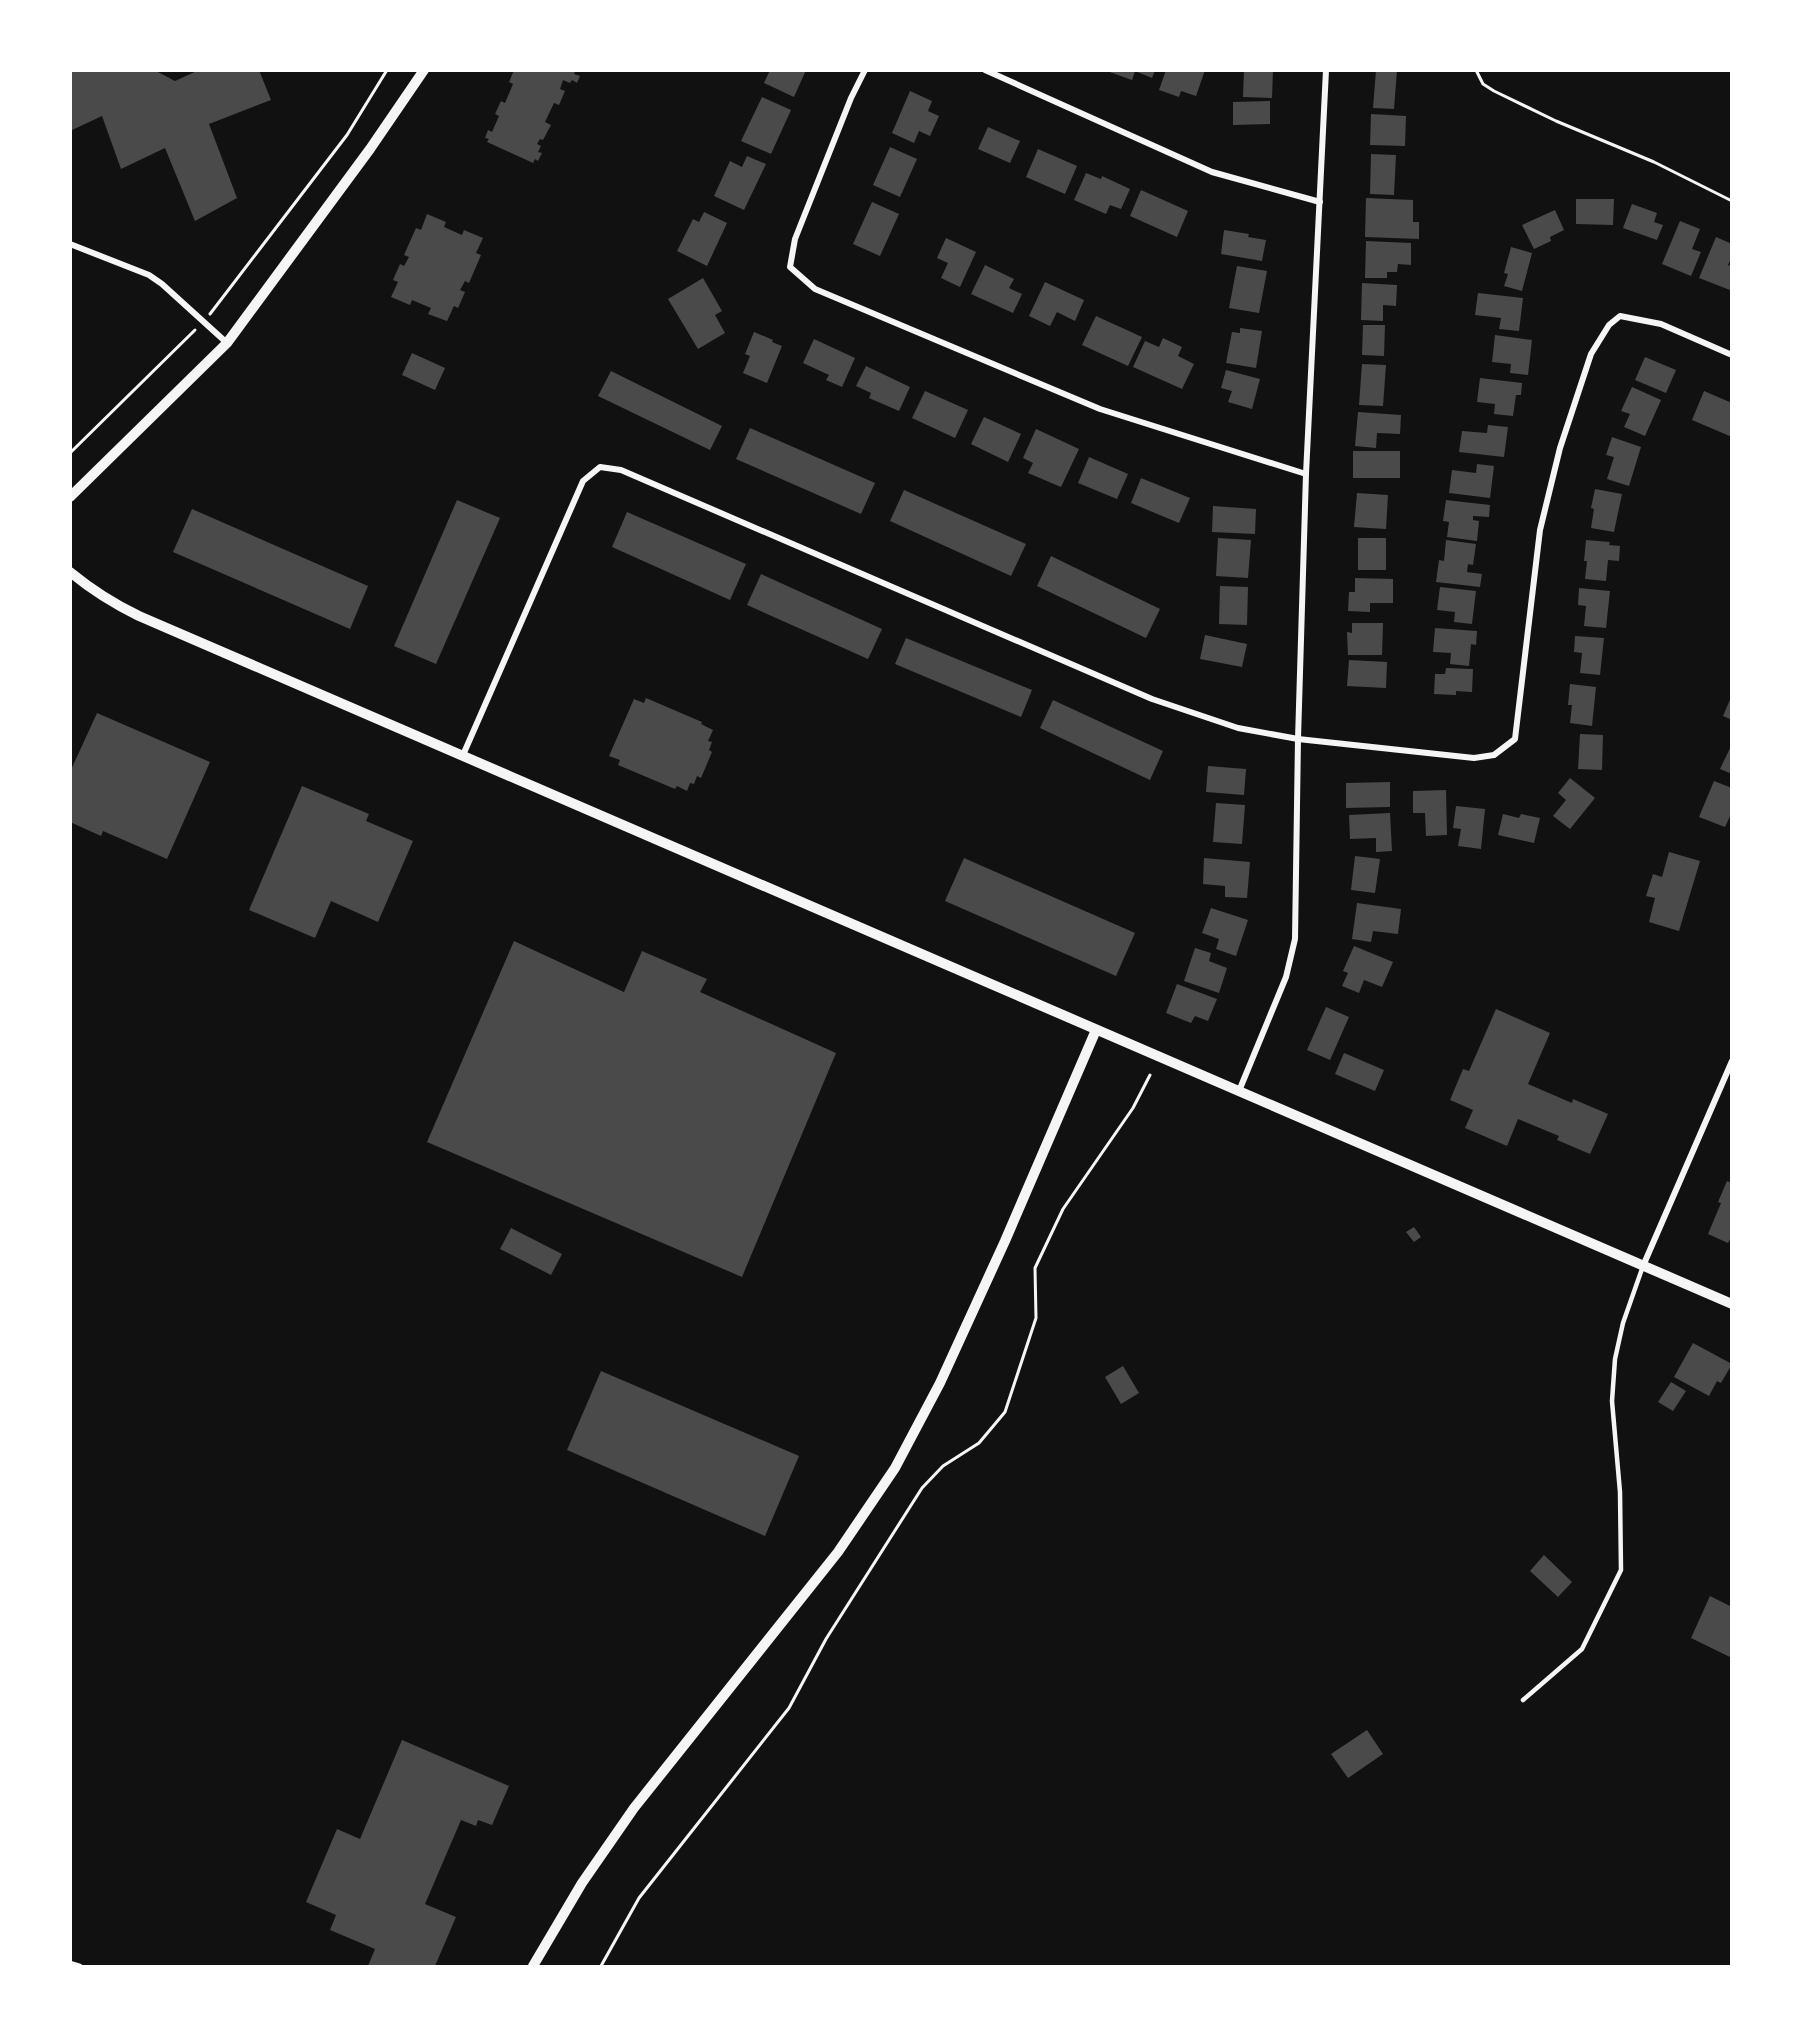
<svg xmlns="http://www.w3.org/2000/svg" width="1802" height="2037" font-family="Lora,serif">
	<rect width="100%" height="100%" fill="#111"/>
	<g fill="#4a4a4a">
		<path d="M76 70H154L175 81 199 70H259L271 100 209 124 237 198 195 221 165 148 121 169 102 116 70 131V73Z"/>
		<path d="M514 70H576L574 74 580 76 577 83 572 80 570 83 563 80 560 89 565 91 559 105 554 103 545 122 551 125 543 140 540 139 537 144 541 146 538 152 542 153 538 161 535 159 533 163 487 142 489 139 485 138 488 130 492 132 499 116 495 114 501 101 505 103 513 84 509 82Z"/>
		<path d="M770 70H806L794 97 764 83Z"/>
		<path d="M1104 70H1155L1152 78 1135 71 1132 80Z"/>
		<path d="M1166 70H1205L1196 96 1181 91 1179 97 1159 90Z"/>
		<path d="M1244 70H1273L1272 98 1243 97Z"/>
		<path d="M1376 70H1397L1394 109 1373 108Z"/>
		<path d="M910 91 932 101 928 111 939 116 930 136 919 131 914 143 892 133Z"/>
		<path d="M762 97 791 110 771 154 741 141Z"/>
		<path d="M1270 101V124L1233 125V102Z"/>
		<path d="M1371 114 1406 116 1405 146 1370 145Z"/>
		<path d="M988 127 1020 141 1010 163 978 149Z"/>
		<path d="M890 147 917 159 900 197 873 185Z"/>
		<path d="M1038 149 1077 166 1065 194 1026 177Z"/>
		<path d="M1371 154 1396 155 1394 195 1370 194Z"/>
		<path d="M747 156 766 164 744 210 714 196 730 161 742 167Z"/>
		<path d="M1086 173 1101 179 1102 176 1130 189 1121 209 1110 205 1106 214 1074 200Z"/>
		<path d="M1141 190 1188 211 1177 237 1130 216Z"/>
		<path d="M1366 198 1413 200V222H1419V239L1365 237Z"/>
		<path d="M1576 199H1614L1613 225 1576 224Z"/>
		<path d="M872 202 899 214 880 256 853 244Z"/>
		<path d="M1632 204 1657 213 1654 222 1663 225 1657 240 1623 228Z"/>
		<path d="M1555 210 1564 230 1550 237 1551 241 1534 249 1522 225Z"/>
		<path d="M704 212 727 223 707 266 677 251 693 219 699 222Z"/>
		<path d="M427 214 446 222 444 227 462 235 464 230 483 238 476 253 481 255 469 283 465 281 460 290 465 292 458 308 454 306 447 321 428 314 431 308 412 300 410 305 391 297 398 282 393 280 400 264 404 266 409 257 404 255 416 228 421 230Z"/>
		<path d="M1680 221 1700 229 1692 249 1701 252 1691 276 1662 264Z"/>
		<path d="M1224 230 1249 234 1248 237 1266 240 1262 261 1221 254Z"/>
		<path d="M1716 237 1732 244V257L1728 265 1732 266 1730 290 1699 278Z"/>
		<path d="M946 238 976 252 960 287 941 278 948 263 937 258Z"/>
		<path d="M1366 241 1411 243V265L1398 264 1397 272H1387V278H1365Z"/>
		<path d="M1511 247 1532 253 1522 291 1504 286 1508 274 1504 273Z"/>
		<path d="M985 265 1014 279 1009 288 1022 294 1013 313 971 294Z"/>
		<path d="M1237 266 1267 271 1259 313 1229 308Z"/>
		<path d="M703 278 722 311 715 315 725 333 698 349 668 299Z"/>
		<path d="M1045 282 1084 300 1075 321 1057 312 1050 326 1029 316Z"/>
		<path d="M1362 283 1397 285 1396 306 1383 305V321L1361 320Z"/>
		<path d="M1478 293 1523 298 1519 331 1499 329 1501 318 1475 315Z"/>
		<path d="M1096 316 1142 337 1128 366 1082 345Z"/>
		<path d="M1363 325H1385L1384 356 1362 355Z"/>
		<path d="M1240 328 1262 331 1256 368 1226 363 1232 332 1240 333Z"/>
		<path d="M754 332 773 340 772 342 782 346 767 383 743 373 750 356 745 354Z"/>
		<path d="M1495 335 1532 340 1528 375 1510 373 1511 364 1492 362Z"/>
		<path d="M1163 338 1182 347 1178 356 1194 364 1182 389 1133 367 1145 341 1159 347Z"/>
		<path d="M814 339 855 358 842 387 826 380 829 375 803 363Z"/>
		<path d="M412 353 445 368 435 390 402 375Z"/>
		<path d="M1645 357 1676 370 1666 393 1635 380Z"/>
		<path d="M1362 364 1386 365 1383 406 1359 405Z"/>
		<path d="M866 366 910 387 899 411 869 398 871 393 856 386Z"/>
		<path d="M1226 370 1260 379 1252 409 1228 402 1232 391 1221 388Z"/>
		<path d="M611 371 722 426 710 450 598 396Z"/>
		<path d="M1480 378 1522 383 1521 395H1516L1513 416 1494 414 1495 404 1477 402Z"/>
		<path d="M1632 387 1661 400 1645 436 1624 427 1630 414 1621 411Z"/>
		<path d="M925 391 968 410 955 438 912 418Z"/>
		<path d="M1704 391 1732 403V437L1692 420Z"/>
		<path d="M1358 412 1401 415 1400 434 1377 433 1376 448 1355 446Z"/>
		<path d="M984 417 1021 434 1008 462 971 444Z"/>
		<path d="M1488 425 1508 427 1504 457 1459 452 1462 431 1487 433Z"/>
		<path d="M750 428 875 483 861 514 736 459Z"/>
		<path d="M1036 429 1079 449 1061 487 1028 473 1033 463 1023 458Z"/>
		<path d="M1612 437 1641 447 1629 486 1607 479 1614 457 1606 455Z"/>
		<rect x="1353" y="451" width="47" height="27"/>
		<path d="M1089 457 1128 474 1117 499 1078 483Z"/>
		<path d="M1477 464 1494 466 1490 498 1449 493 1452 470 1476 473Z"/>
		<path d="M1141 478 1190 498 1179 523 1131 503Z"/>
		<path d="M1595 489 1622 494 1614 532 1591 528 1594 509 1591 508Z"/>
		<path d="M904 490 1026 544 1011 576 890 521Z"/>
		<path d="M1357 493 1388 495 1386 529 1354 527Z"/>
		<path d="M457 500 500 518 436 664 394 646Z"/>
		<path d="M1446 500 1490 505 1489 517 1473 516V520L1479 521 1477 541 1447 537 1449 522 1443 521Z"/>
		<path d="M1213 506 1256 509 1255 534 1212 532Z"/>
		<path d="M192 509 368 586 350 629 173 552Z"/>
		<path d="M627 512 746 564 730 600 612 547Z"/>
		<path d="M1218 538 1251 540 1248 578 1216 576Z"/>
		<rect x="1358" y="538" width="28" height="32"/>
		<path d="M1446 540 1476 544 1473 565 1468 564 1467 572 1482 574 1480 587 1436 582 1439 560 1444 561Z"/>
		<path d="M1586 540 1610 542 1609 545 1620 546 1619 561 1608 560 1606 581 1585 579 1587 561H1584Z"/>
		<path d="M1051 556 1160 609 1146 638 1037 586Z"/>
		<path d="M761 574 882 629 868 659 747 605Z"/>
		<path d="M1355 578 1393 579V603H1370V612L1348 611 1349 592H1355Z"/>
		<path d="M1220 586 1248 587 1247 625 1219 624Z"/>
		<path d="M1440 587 1476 591 1472 624 1454 622 1455 612 1437 610Z"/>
		<path d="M1579 588 1610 591 1606 628 1584 626 1586 606 1578 605Z"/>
		<path d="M1352 623H1383L1382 655H1348L1347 632 1352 633Z"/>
		<path d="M1435 628 1477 631 1476 645 1471 644 1469 666 1450 664 1451 653 1433 652Z"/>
		<path d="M1205 635 1247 644 1242 667 1200 659Z"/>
		<path d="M1575 636 1604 638 1600 675 1580 673 1582 653 1574 652Z"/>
		<path d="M906 638 1032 690 1021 717 895 664Z"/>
		<path d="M1349 660 1387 662 1386 688 1347 686Z"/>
		<path d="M1446 668 1473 669 1472 692 1456 691V695L1434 694 1435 674H1445Z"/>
		<path d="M1570 684 1596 687 1592 726 1570 723 1572 705H1568Z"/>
		<path d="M1732 695V720L1723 716Z"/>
		<path d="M646 698 702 722 701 724 713 730 708 741 712 742 709 750 712 752 701 778 697 776 694 784 690 783 687 791 677 786 675 789 618 765 620 760 609 756 634 699 644 703Z"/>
		<path d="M1053 700 1163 751 1150 780 1040 728Z"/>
		<path d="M97 713 210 762 167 859 103 831 101 836 70 822V772Z"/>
		<path d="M1580 734 1603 735 1602 770 1578 769Z"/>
		<path d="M1732 744V774L1720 769Z"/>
		<path d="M1208 766 1246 769 1244 795 1206 792Z"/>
		<path d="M1570 778 1595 798 1570 829 1553 816 1566 800 1558 793Z"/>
		<path d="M1714 781 1732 788V812L1725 827 1699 817Z"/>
		<path d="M1390 782V807L1346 808V783Z"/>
		<path d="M302 786 369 814 366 821 413 841 378 922 331 901 315 938 249 910Z"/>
		<path d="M1446 790 1447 835 1426 836 1425 813H1413V791Z"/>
		<path d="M1216 803 1245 805 1242 844 1213 842Z"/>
		<path d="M1456 806 1485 809 1481 849 1458 846 1461 829 1453 828Z"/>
		<path d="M1390 813 1392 851 1376 852V838L1350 839 1349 815Z"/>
		<path d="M1503 814 1519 818 1521 814 1540 818 1534 843 1498 835Z"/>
		<path d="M1669 852 1700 861 1679 931 1649 922 1655 898 1646 896 1653 874 1662 877Z"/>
		<path d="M1355 856 1380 859 1375 893 1351 890Z"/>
		<path d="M964 858 1135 933 1116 976 945 901Z"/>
		<path d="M1204 858 1250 862 1247 898 1225 897V886L1203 884Z"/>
		<path d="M1357 903 1401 909 1398 934 1373 931 1371 942 1352 939Z"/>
		<path d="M1211 908 1248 920 1236 956 1216 949 1219 939 1202 933Z"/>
		<path d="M514 941 624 992 642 951 707 979 700 992 836 1053 742 1277 427 1142Z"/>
		<path d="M1354 946 1393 962 1382 987 1364 980 1359 993 1342 986 1348 973 1343 971Z"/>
		<path d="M1195 948 1211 953 1209 961 1227 968 1219 993 1184 981Z"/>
		<path d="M1177 984 1217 999 1208 1021 1195 1016 1191 1023 1166 1013Z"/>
		<path d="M1326 1007 1349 1017 1330 1060 1307 1050Z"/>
		<path d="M1496 1009 1550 1033 1528 1084 1572 1103 1573 1099 1608 1114 1590 1154 1557 1140 1559 1136 1518 1119 1507 1146 1465 1128 1473 1110 1450 1100 1463 1069 1469 1071Z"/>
		<path d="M1344 1053 1384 1070 1375 1091 1335 1074Z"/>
		<path d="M1727 1181 1732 1183V1236L1728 1243 1708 1234 1721 1203 1718 1202Z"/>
		<path d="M1414 1227 1421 1237 1414 1242 1406 1232Z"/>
		<path d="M511 1228 562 1254 551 1275 500 1249Z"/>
		<path d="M1693 1343 1732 1364 1721 1383 1717 1381 1709 1396 1674 1377Z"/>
		<path d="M1123 1366 1139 1393 1121 1404 1105 1377Z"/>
		<path d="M601 1371 799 1456 765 1536 567 1450Z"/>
		<path d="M1671 1382 1686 1391 1673 1411 1658 1402Z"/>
		<path d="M1544 1555 1572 1582 1558 1597 1530 1571Z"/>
		<path d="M1710 1596 1732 1607V1658L1691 1638Z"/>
		<path d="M1367 1730 1383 1754 1348 1778 1331 1754Z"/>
		<path d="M402 1740 509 1786 492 1825 478 1820 476 1826 461 1820 425 1904 456 1917 435 1966H368L375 1949 330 1930 336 1915 306 1902 337 1829 360 1839Z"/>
	</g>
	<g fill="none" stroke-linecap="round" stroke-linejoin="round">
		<g stroke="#f5f5f5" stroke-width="3">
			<path d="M1476 70 1483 84 1494 91 1556 121 1654 162 1732 201"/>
			<path d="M210 314 347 135 387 70"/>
			<path d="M70 453 195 330"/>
			<path d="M601 1966 639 1898 789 1708 826 1639 922 1488 943 1466 979 1443 1005 1412 1036 1318 1035 1268 1063 1209 1133 1108 1150 1075"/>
		</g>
		<g stroke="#f5f5f5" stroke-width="4.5">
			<path d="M1523 1700 1582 1649 1621 1570 1620 1492 1612 1401 1615 1359 1623 1323 1643 1266"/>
			<path d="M70 1963 80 1966"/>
		</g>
		<g stroke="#f5f5f5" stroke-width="6">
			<path d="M865 70 851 98 795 239 790 267 815 289 1100 409 1306 474"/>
			<path d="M985 70 1212 172 1320 202"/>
			<path d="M70 244 149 275 162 284 227 343"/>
			<path d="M463 755 583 481 600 467 621 470 1152 699 1238 728 1298 739 1474 758 1494 755 1515 739 1540 530 1560 448 1591 354 1609 325 1620 316 1661 324 1732 355"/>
			<path d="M1239 1091 1286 977 1295 939 1298 739 1306 474 1326 70"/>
			<path d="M1643 1266 1732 1061"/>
		</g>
		<g stroke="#f5f5f5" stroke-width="10">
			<path d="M70 497 227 343 370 149 424 70"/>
			<path d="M70 572C92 590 114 604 139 616L1732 1304"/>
			<path d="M533 1966 582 1883 634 1808 838 1552 895 1468 940 1383 1005 1241 1096 1030"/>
		</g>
	</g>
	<rect width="1802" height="2037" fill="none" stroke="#ffffff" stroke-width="144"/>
</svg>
